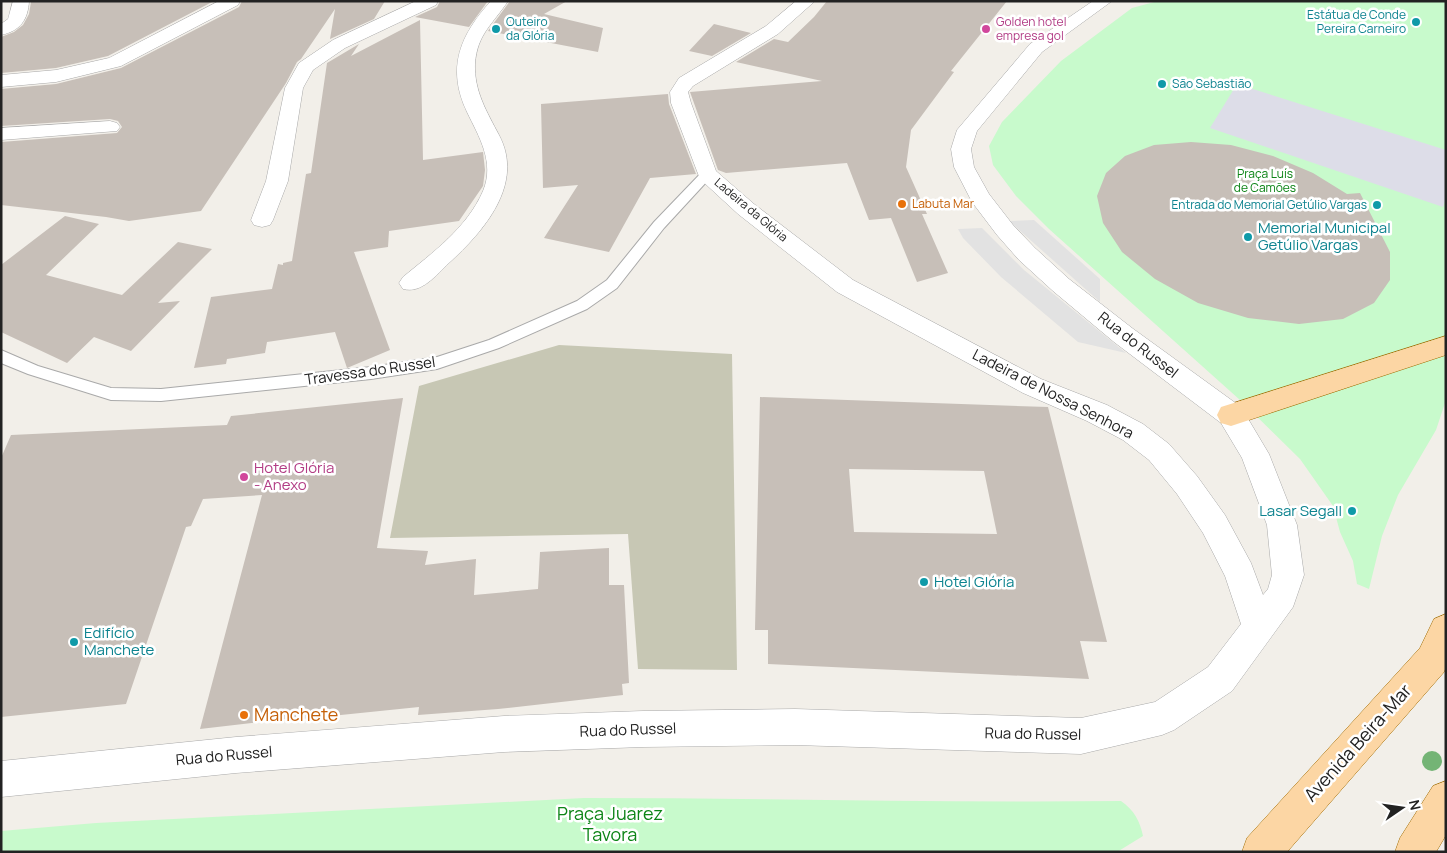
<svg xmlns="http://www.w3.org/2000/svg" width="1447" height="853" font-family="Manrope,sans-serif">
	<rect width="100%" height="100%" fill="#f2efe9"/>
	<path fill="#c7c7b4" d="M559 345 732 354 737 670 638 669 628 534 390 538 419 386Z"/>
	<g fill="#c8facc">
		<path d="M1158 1H1446V400L1436 430 1398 495 1382 536 1369 589 1357 584 1353 561 1340 532 1333 506 1300 459 1240 400 1049 229 1016 196 993 165 989 146 1002 122 1061 61 1132 8Z"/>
		<path d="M584 798C763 798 942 803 1121 801 1134 810 1140 821 1143 836L1117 852H1V831L96 823Z"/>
	</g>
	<g fill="#e2e2e2">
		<path d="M1034 220 1100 279V302L1009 221Z"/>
		<path d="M982 228 1024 270 1126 353 1078 342 1001 277 963 238 958 229Z"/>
	</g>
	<path fill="#dddde8" d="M1237 84 1446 150V198L1443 207 1210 128Z"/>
	<g fill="#c7bfb8" fill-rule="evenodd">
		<path d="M36 1H214L108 56 56 68 1 73V37L14 32 23 25 29 14 31 2Z"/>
		<path d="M242 1H385L374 19 330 39 335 9 301 59 297 62 286 83 201 211 129 221 106 217 1 205V142L117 133 122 127 118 121 110 119 1 126V89L56 84 121 68 239 7Z"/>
		<path d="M440 1H488L469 27 415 17 437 7Z"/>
		<path d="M510 1H567L544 14 603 28 598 52 488 31Z"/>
		<path d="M827 1H1007L951 71 954 72 911 130 906 167 927 214H922L948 273 917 282 891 218 869 220 847 163 726 173 718 170 690 92 822 81 736 62 774 39 788 42 814 17Z"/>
		<path d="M420 20 423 160 483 152 485 170 483 186 459 221 389 231 388 247 354 252 390 350 347 368 335 332 267 342 265 353 227 359 226 364 194 368 211 297 272 289 278 264 283 265V263L292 261 306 174 311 173 327 63 359 44 351 56Z"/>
		<path d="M714 24 751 33 712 56 689 51Z"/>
		<path d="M668 94 669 104 696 174 650 178 609 252 544 238 578 185 543 188 541 104Z"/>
		<path d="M1191 142 1231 145 1273 156 1313 173 1347 194 1360 193 1390 252V280L1374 303 1343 319 1299 324 1248 318 1198 303 1155 279 1122 252 1103 223 1097 196 1106 173 1125 156 1154 145Z"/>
		<path d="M65 216 99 224 46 275 122 295 178 242 212 249 158 303 180 301 131 351 94 337 67 363 1 332V265Z"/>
		<path d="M760 397 1048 407 1107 642 1080 641 1089 679 768 664V630H755ZM849 469 984 471 997 534 854 532Z"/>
		<path d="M403 398 377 548 428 551 425 565 476 559 474 595 538 589 540 552 609 548V585H624L629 683 622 684 623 695 498 709 418 715 419 707 292 720 293 718 200 729 262 495 203 499 191 526 186 527 126 704 1 717V458L11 435 227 425 231 416Z"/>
	</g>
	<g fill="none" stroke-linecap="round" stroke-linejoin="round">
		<defs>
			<path id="lane" d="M707 170 713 174 711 177 664 228 617 288 587 309 499 348 437 369 371 379 161 401 111 400 28 374 1 363V350L38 366 111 388 161 389 371 367 437 357 489 340 577 301 607 280 654 222 703 171Z"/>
			<g id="street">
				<path d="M13 1H29C28 20 20 31 1 35V24L8 19Z"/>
				<path d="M219 1H240L238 5 121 66 56 82 1 87V75L56 70 109 58Z"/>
				<path d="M416 1H438L436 5 345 48 313 70 303 88 288 181 273 220 270 225 262 227 254 225 251 220 266 181 285 88 299 63 333 40Z"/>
				<path d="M491 1H508C493 24 477 34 475 64 474 91 487 112 499 135 525 184 484 231 449 263 436 275 422 294 403 289L399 283 403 277C432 253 467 228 483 191 495 162 479 137 467 112 446 68 460 35 491 1Z"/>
				<path d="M796 1H815L778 34 693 86 688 92 691 103 716 171 754 204 853 280 1041 379 1107 405 1143 424 1169 444 1197 476 1225 515 1251 563 1263 595 1268 589 1272 575 1267 525 1242 458 1221 423 1114 342 1053 291 1019 260 997 235 972 202 954 167 951 149 957 130 1030 44 1093 1H1112L1042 52 977 131 971 149 974 167 989 194 1013 225 1035 248 1069 279 1132 328 1241 407 1269 454 1297 525 1304 575 1293 607 1232 691 1174 730 1162 735 1081 754 795 745 643 747 504 752 236 773 1 797V761L236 737 504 716 643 711 795 709 1081 718 1155 702 1208 667 1241 624 1225 576 1203 533 1177 494 1149 460 1123 440 1087 421 1023 393 837 292 738 214 700 179 671 103 670 92 679 78 766 26Z"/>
				<path d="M110 121 117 123 120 127 117 131 1 140V128Z"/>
			</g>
			<g id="primary">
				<path d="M1446 336V355L1231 426 1221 423 1217 415 1221 407Z"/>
				<path d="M1446 614V667L1444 672 1287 852H1242L1247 838 1420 648 1434 619Z"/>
				<path d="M1446 781V835L1436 852H1395L1400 838 1433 786Z"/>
			</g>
		</defs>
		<use href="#lane" stroke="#a9a9a9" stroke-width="2"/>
		<use href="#street" stroke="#a9a9a9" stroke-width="1"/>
		<use href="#primary" stroke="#a06b00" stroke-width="1"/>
		<use href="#lane" fill="#fff" fill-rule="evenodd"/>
		<use href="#street" fill="#fff" fill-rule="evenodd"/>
		<use href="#primary" fill="#fcd6a4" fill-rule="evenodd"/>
	</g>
	<circle fill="#74b475" cx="1432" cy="761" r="10"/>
	<g fill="#0f9aa8" stroke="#fff" stroke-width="2">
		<circle cx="1416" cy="22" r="5"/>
		<circle cx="496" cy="29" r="5"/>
		<circle cx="1162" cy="84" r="5"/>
		<circle cx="1377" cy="205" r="5"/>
		<circle cx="1248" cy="237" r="5"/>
		<circle cx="1352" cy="511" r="5"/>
		<circle cx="924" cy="582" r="5"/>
		<circle cx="74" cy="642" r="5"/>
	</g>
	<g fill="#d1479c" stroke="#fff" stroke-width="2">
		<circle cx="986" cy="29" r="5"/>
		<circle cx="244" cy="477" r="5"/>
	</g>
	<g fill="#e8710a" stroke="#fff" stroke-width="2">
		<circle cx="902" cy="204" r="5"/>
		<circle cx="244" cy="715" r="5"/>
	</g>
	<g text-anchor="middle" stroke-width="5" stroke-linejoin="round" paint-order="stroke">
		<g font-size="12" fill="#0d838f" stroke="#fff" text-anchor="end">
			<text x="1406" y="19">Estátua de Conde<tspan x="1406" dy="14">Pereira Carneiro</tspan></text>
			<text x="506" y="26" text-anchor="start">Outeiro<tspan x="506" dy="14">da Glória</tspan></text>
			<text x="1172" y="88" text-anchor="start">São Sebastião</text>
			<text x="1367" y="209">Entrada do Memorial Getúlio Vargas</text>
		</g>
		<g font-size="12" fill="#b23c85" stroke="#fff" text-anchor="start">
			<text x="996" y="26">Golden hotel<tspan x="996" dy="14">empresa gol</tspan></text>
		</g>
		<g font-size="12" fill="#0c8416" stroke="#fff">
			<text x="1265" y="178">Praça Luís<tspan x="1265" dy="14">de Camões</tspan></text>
		</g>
		<g font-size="12" fill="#c56008" stroke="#fff" text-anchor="start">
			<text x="912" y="208">Labuta Mar</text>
		</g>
		<g font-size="12" fill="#222" stroke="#fff">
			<text transform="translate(751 210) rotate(40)" y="4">Ladeira da Glória</text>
		</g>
		<g font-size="15" fill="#0d838f" stroke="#fff" text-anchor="start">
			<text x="1258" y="233">Memorial Municipal<tspan x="1258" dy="17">Getúlio Vargas</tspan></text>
			<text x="1342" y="516" text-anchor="end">Lasar Segall</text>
			<text x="934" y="587">Hotel Glória</text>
			<text x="84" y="638">Edifício<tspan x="84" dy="17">Manchete</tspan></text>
		</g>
		<g font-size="15" fill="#222" stroke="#fff">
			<text transform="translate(1138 345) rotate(38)" y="5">Rua do Russel</text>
			<text transform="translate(370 371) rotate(-8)" y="5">Travessa do Russel</text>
			<text transform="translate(1053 394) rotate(27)" y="5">Ladeira de Nossa Senhora</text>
			<text transform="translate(628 730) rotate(-2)" y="5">Rua do Russel</text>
			<text transform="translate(1033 734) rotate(1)" y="5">Rua do Russel</text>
			<text transform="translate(224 756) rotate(-5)" y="5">Rua do Russel</text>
		</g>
		<g font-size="15" fill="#b23c85" stroke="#fff" text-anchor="start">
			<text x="254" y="473">Hotel Glória<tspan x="254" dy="17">- Anexo</tspan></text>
		</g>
		<g font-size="18" fill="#c56008" stroke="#fff" text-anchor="start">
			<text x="254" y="721">Manchete</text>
		</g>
		<g font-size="18" fill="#222" stroke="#fff">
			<text transform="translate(1358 743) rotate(-48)" y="6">Avenida Beira-Mar</text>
		</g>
		<g font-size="18" fill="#0c8416" stroke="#fff">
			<text x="610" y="820">Praça Juarez<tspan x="610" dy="21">Tavora</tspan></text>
		</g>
	</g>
	<rect width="1447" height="853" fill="none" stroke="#222222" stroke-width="5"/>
	<g transform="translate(1402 808) rotate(77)" stroke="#ffffff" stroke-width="4" paint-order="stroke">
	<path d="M0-4L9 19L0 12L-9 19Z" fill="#222222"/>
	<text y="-8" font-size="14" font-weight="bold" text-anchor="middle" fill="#222222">N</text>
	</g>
</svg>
